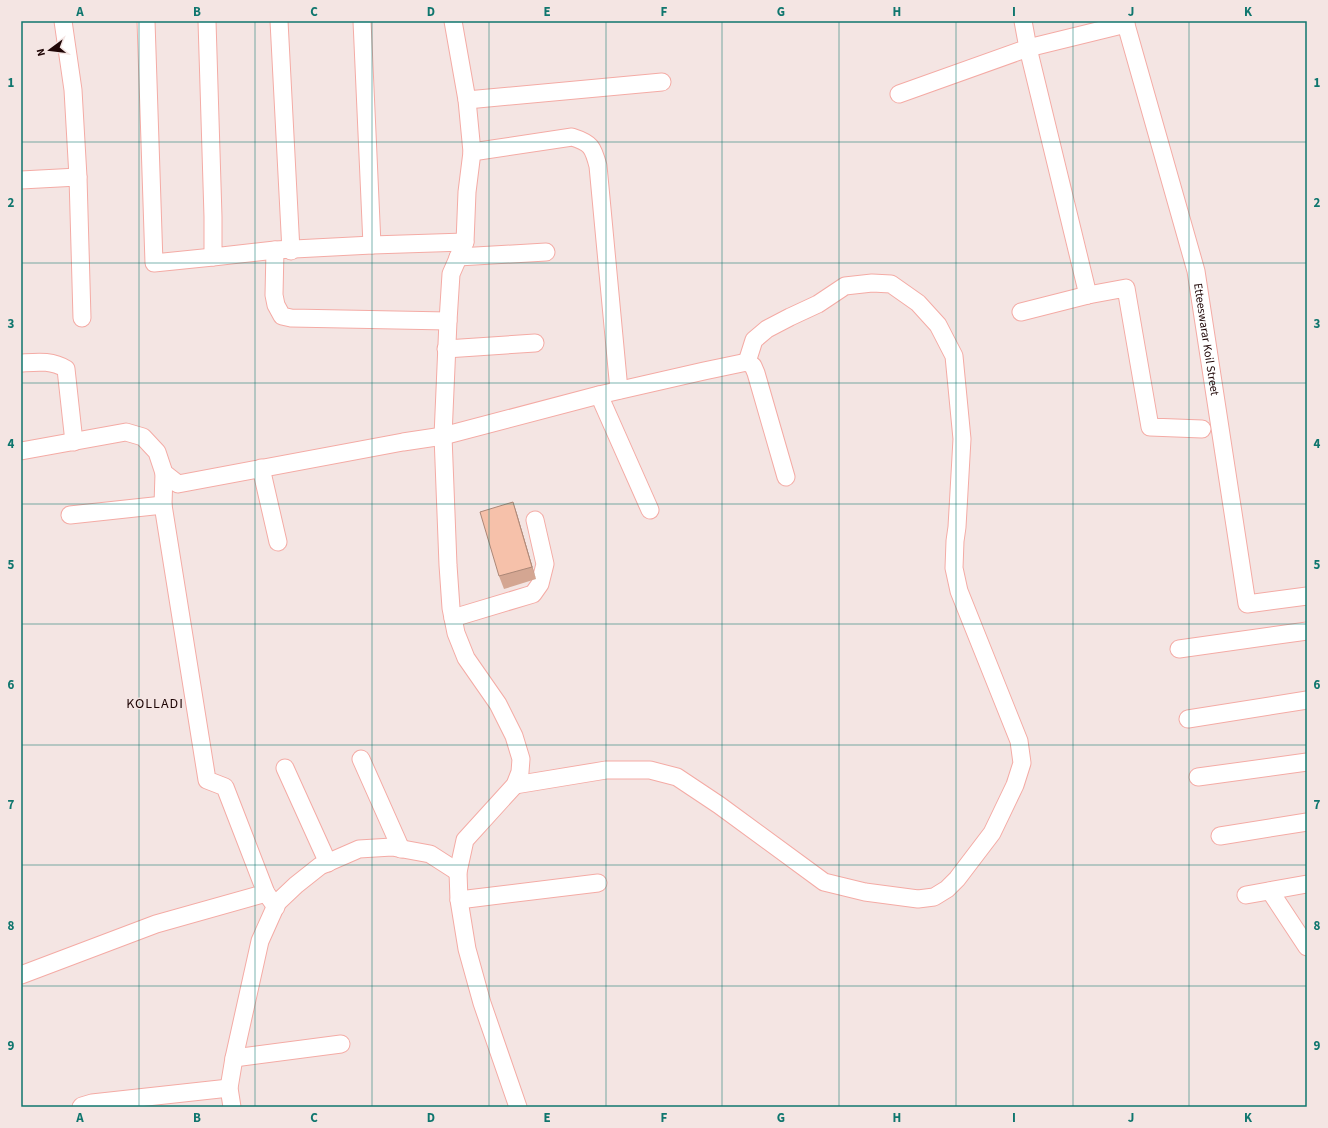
<svg xmlns="http://www.w3.org/2000/svg" width="1328" height="1128" font-family="'Source Sans 3',sans-serif">
	<rect width="100%" height="100%" fill="#f4e5e3"/>
	<g fill="none" stroke-linecap="round" stroke-linejoin="round">
		<defs>
			<g id="minor">
				<path d="M63 21 73 90 78 177 82 318"/>
				<path d="M146 21 154 263 213 257"/>
				<path d="M207 21 213 217V257L275 250 372 245 465 242"/>
				<path d="M279 21 291 251"/>
				<path d="M362 21 372 245"/>
				<path d="M453 21 467 100 472 152 467 192 465 242 451 274 448 321 443 436 448 565 451 608 456 633 466 658 498 704 514 736 521 759 520 772 515 785 465 840 458 872 459 900 467 949 482 1003 518 1107"/>
				<path id="s1" d="M1125 21 1196 271 1247 604 1307 596"/>
				<path d="M899 94 1028 48 1023 21"/>
				<path d="M467 100 662 82"/>
				<path d="M472 152 572 137C591 143 593 147 598 166L619 390"/>
				<path d="M21 180 78 177"/>
				<path d="M275 250 274 295 276 305 282 316 291 318 448 321"/>
				<path d="M458 257 546 252"/>
				<path d="M1088 295 1028 48 1126 24"/>
				<path d="M1021 312 1088 295 1126 288 1150 427 1202 429"/>
				<path d="M446 349 535 343"/>
				<path d="M21 363C37 362 52 360 66 369L74 442"/>
				<path d="M599 395 650 510"/>
				<path d="M21 451 126 432 143 437 157 452 164 473 178 484 403 442 443 436 599 395 704 371 747 362 753 366 756 373 786 477"/>
				<path d="M261 468 278 542"/>
				<path d="M164 473 163 505 207 780 225 787 266 893 276 907"/>
				<path d="M70 515 163 505"/>
				<path d="M453 618 533 594 540 584 545 564 535 520"/>
				<path d="M1179 649 1307 631"/>
				<path d="M1188 719 1307 700"/>
				<path d="M361 759 401 849"/>
				<path d="M285 768 328 863"/>
				<path d="M1198 777 1307 762"/>
				<path d="M515 785 606 770H650L677 777 719 805 824 882 865 892 918 899 934 897 947 889 957 879 992 833 1015 785 1022 763 1019 741 959 591 954 568 955 541 957 527 962 439 954 356 938 325 918 303 891 284 872 283 845 286 818 304 790 317 767 329 754 340 747 362"/>
				<path d="M1220 836 1307 822"/>
				<path d="M1270 891 1307 947"/>
				<path d="M1246 895 1307 884"/>
				<path d="M459 900 598 883"/>
				<path d="M21 975 156 924 266 893"/>
				<path d="M234 1058 341 1044"/>
				<path d="M81 1107 82 1106 92 1103 229 1088"/>
				<path d="M232 1107 229 1088 234 1058 260 941 277 903 296 885 320 866 359 849 392 847 430 854 458 872"/>
			</g>
		</defs>
		<use href="#minor" stroke="#f4aba5" stroke-width="19"/>
		<use href="#minor" stroke="#fff" stroke-width="17"/>
	</g>
	<path fill="#d4a692" d="M513 502 517 514 536 579 504 589 499 576Z"/>
	<path fill="#ac8777" d="M513 502 517 514 536 579 532 567Z"/>
	<path fill="#f6c1aa" stroke="#ac8777" d="M513 502 532 567 499 576 480 512Z"/>
	<path fill="none" stroke="#0f766e" stroke-width="1" stroke-opacity="0.55" d="M139 21V1107M255 21V1107M372 21V1107M489 21V1107M606 21V1107M722 21V1107M839 21V1107M956 21V1107M1073 21V1107M1189 21V1107M21 142H1307M21 263H1307M21 383H1307M21 504H1307M21 624H1307M21 745H1307M21 865H1307M21 986H1307"/>
	<g text-anchor="middle" stroke-width="3" stroke-linejoin="round" paint-order="stroke">
		<g font-size="12" fill="#1f0606" stroke="#f4e5e3">
			<text dy="4" stroke="none"><textPath href="#s1" startOffset="329">Etteeswarar Koil Street</textPath></text>
		</g>
		<g font-size="14" letter-spacing="1" fill="#1f0606" stroke="#f4e5e3">
			<text x="155" y="708">KOLLADI</text>
		</g>
	</g>
	<rect width="1328" height="1128" fill="none" stroke="#f4e5e3" stroke-width="44"/>
	<g transform="translate(50 50) rotate(255)" stroke="#f4e5e3" stroke-width="3" paint-order="stroke">
	<path d="M0-3L7 15L0 10L-7 15Z" fill="#1f0606"/>
	<text y="-6" font-size="11" font-weight="bold" text-anchor="middle" fill="#1f0606">N</text>
	</g>
	<rect x="22" y="22" width="1284" height="1084" fill="none" stroke="#0f766e" stroke-width="1.5"/>
	<g font-size="13" text-anchor="middle" font-weight="bold" fill="#0f766e">
		<text x="80" y="16">A</text>
		<text x="197" y="16">B</text>
		<text x="314" y="16">C</text>
		<text x="431" y="16">D</text>
		<text x="547" y="16">E</text>
		<text x="664" y="16">F</text>
		<text x="781" y="16">G</text>
		<text x="897" y="16">H</text>
		<text x="1014" y="16">I</text>
		<text x="1131" y="16">J</text>
		<text x="1248" y="16">K</text>
		<text x="11" y="87">1</text>
		<text x="1317" y="87">1</text>
		<text x="11" y="207">2</text>
		<text x="1317" y="207">2</text>
		<text x="11" y="328">3</text>
		<text x="1317" y="328">3</text>
		<text x="11" y="448">4</text>
		<text x="1317" y="448">4</text>
		<text x="11" y="569">5</text>
		<text x="1317" y="569">5</text>
		<text x="11" y="689">6</text>
		<text x="1317" y="689">6</text>
		<text x="11" y="809">7</text>
		<text x="1317" y="809">7</text>
		<text x="11" y="930">8</text>
		<text x="1317" y="930">8</text>
		<text x="11" y="1050">9</text>
		<text x="1317" y="1050">9</text>
		<text x="80" y="1122">A</text>
		<text x="197" y="1122">B</text>
		<text x="314" y="1122">C</text>
		<text x="431" y="1122">D</text>
		<text x="547" y="1122">E</text>
		<text x="664" y="1122">F</text>
		<text x="781" y="1122">G</text>
		<text x="897" y="1122">H</text>
		<text x="1014" y="1122">I</text>
		<text x="1131" y="1122">J</text>
		<text x="1248" y="1122">K</text>
	</g>
</svg>
